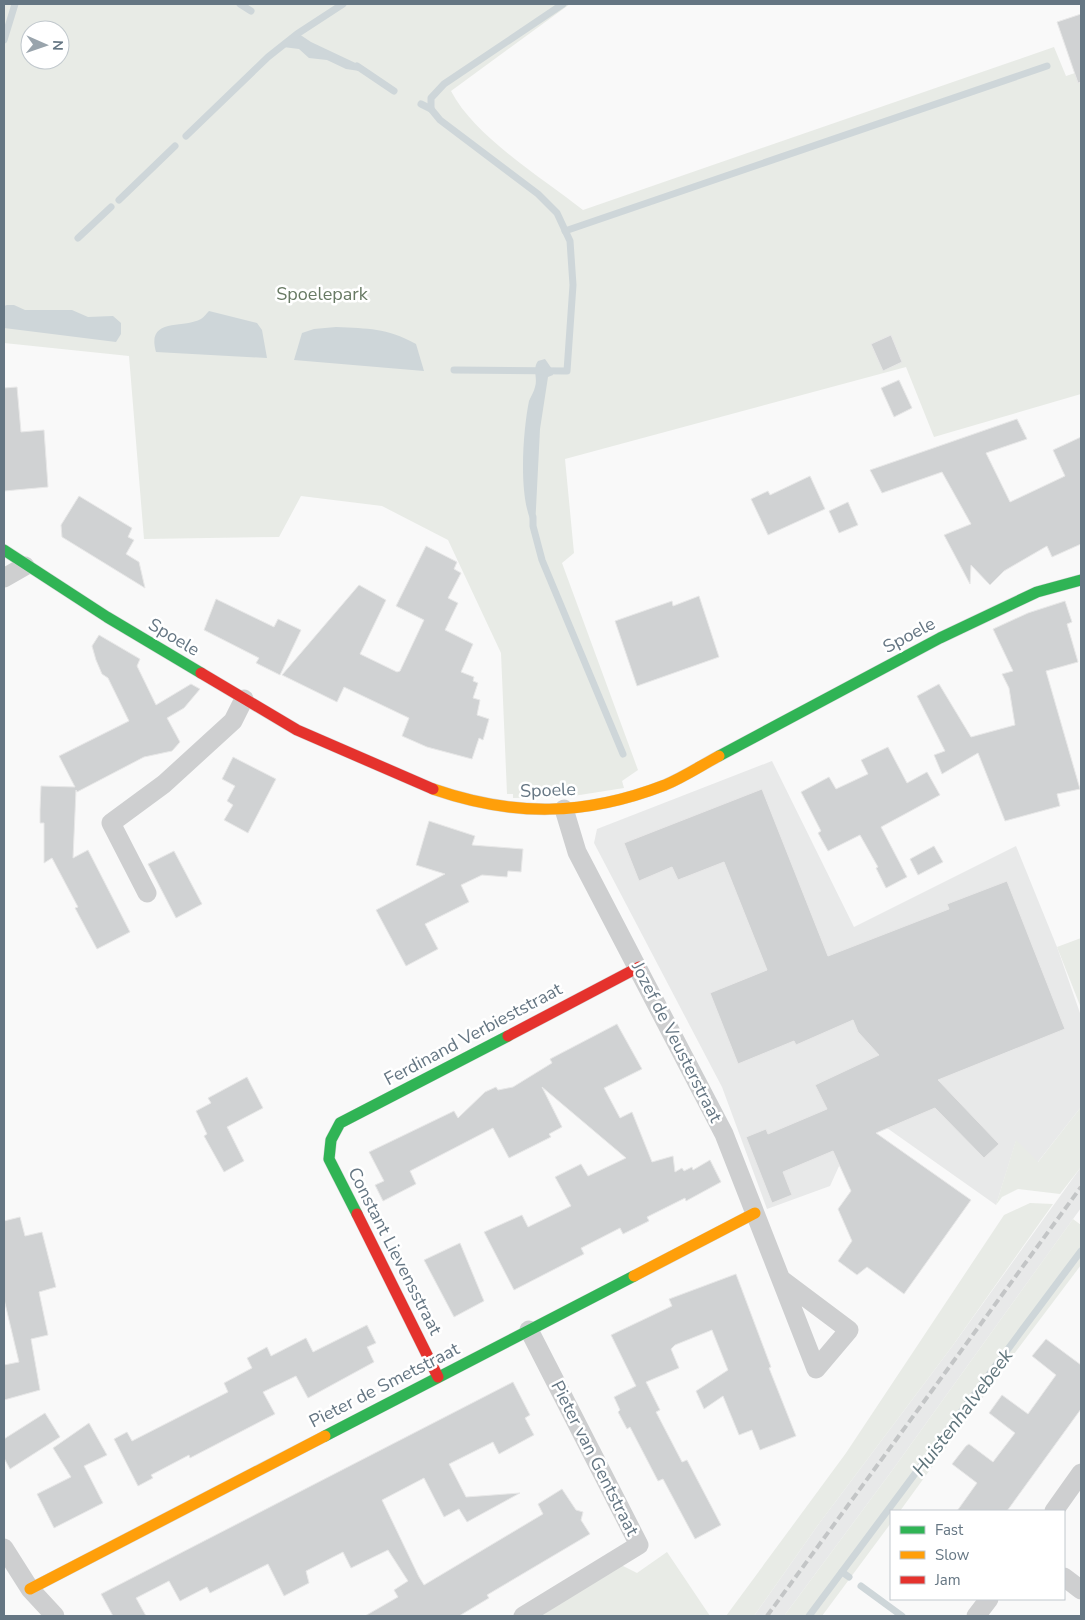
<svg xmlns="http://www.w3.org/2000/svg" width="1085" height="1620" font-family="'Nunito Sans',sans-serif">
	<rect width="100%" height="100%" fill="#f9f9f9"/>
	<g fill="#e8e9e9">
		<path d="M772 761 854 927 1016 846 1057 947 1081 1016V1107L1037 1163 1016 1141 996 1205 887 1128 849 1144 830 1186 767 1209 722 1087 594 843 597 829Z"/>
		<path d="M1081 1167V1208L891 1472 784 1616H754L818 1525 951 1348Z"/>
	</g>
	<g fill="#e8ebe6" fill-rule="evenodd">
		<path d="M4 4H570L451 91C474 136 542 178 583 210L1054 47 1066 76 1081 71V394L934 437 906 367 565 459 574 553 562 563 638 770 622 781 624 788 567 797 513 798V794H507L501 653 448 540 382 506 301 496 279 537 144 539 129 356 4 343ZM30 30H60V60H30Z"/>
		<path d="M1081 938V1008L1057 947Z"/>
		<path d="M1081 1107V1167L1060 1194 1018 1189 1002 1197 996 1205 1016 1140 1038 1162Z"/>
		<path d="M1030 1203 1053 1204 951 1348 818 1525 754 1616H726L846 1453 1004 1215Z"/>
		<path d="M1073 1219 1081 1225V1265L1017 1350 900 1511H891V1523L822 1616H784L891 1472Z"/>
		<path d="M667 1552 710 1616H536L621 1565 637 1573Z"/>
	</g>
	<g fill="#ced6d9">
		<path d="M296 32 311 42 364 67 366 72 346 69 327 60 309 58 299 49 283 47 281 43Z"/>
		<path d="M7 305H14L25 310H72L88 317 113 316 121 323V334L116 342 4 328V306Z"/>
		<path d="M209 311 257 323 262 330 267 358 156 352C146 317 183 329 201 319 204 317 207 313 209 311Z"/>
		<path d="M336 327C369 329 385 327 416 344L424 371 294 360 302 333 314 329Z"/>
		<path d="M545 359 552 369 553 375 548 377 540 429 535 528C517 504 523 430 529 401 531 396 534 392 535 387 538 378 532 369 538 361Z"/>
	</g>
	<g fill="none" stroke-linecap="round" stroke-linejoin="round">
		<g stroke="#ced6d9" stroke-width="7">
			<path d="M240 4 251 11"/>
			<path d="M4 40 15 4"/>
			<path d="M357 66 394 91"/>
			<path d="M421 104 431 109"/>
			<path d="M186 136 268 57 297 34 343 4"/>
			<path d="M119 200 175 146"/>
			<path d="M565 231 1047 66"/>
			<path d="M78 238 111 207"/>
			<path d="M454 370 567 371 573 285 570 241 557 213 538 194 440 120 431 109V98L444 84 563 4"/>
			<path d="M533 517V526L542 560 623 754"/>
			<path d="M842 1572 849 1577"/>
			<path d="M861 1586 902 1616"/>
			<path d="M809 1616 1081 1251"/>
		</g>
	</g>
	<g fill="#d0d2d3" stroke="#e8e8e8">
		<path d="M1081 14V82L1078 83 1057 22Z"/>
		<path d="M891 335 902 362 883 371 871 344Z"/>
		<path d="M899 380 912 408 894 417 881 388Z"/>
		<path d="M17 387 21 432 44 430 48 487 4 491V388Z"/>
		<path d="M1017 419 1027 439 986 453 1010 502 1065 476 1053 450 1081 437V544L1052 557 1047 546 1004 571 990 585 971 565 970 584 944 535 971 524 942 472 882 493 870 470Z"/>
		<path d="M810 476 825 509 768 535 751 499 768 491 770 495Z"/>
		<path d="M79 496 132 528 128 537 134 540 126 554 139 562 145 588 62 537 61 525Z"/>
		<path d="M848 502 858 525 839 533 829 511Z"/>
		<path d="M426 546 457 562 454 569 461 573 448 598 458 603 445 630 473 644 461 672 474 677 473 681 478 683 473 698 480 700 477 715 489 719 483 740 479 738 472 759 427 747 402 736 409 718 344 687 337 702 282 675 359 585 386 600 360 654 397 672 400 671 424 620 396 606Z"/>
		<path d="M699 596 719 657 637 686 615 621 672 601 673 606Z"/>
		<path d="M216 599 274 627 278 619 301 630 280 675 256 663 259 658 204 630Z"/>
		<path d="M1065 601 1072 622 1067 624 1078 662 1046 671 1080 789 1057 794 1060 806 1005 821 978 753 942 774 934 755 945 751 917 696 939 684 971 737 1015 725 1009 688 1002 674 1013 671 993 629 1028 613Z"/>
		<path d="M99 635 140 659 137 666 156 705 191 684 200 689 184 708 167 718 180 742 172 751 144 757 77 792 76 790 73 858 88 850 130 932 97 949 75 908 78 907 52 858 44 863V823H40V810L41 786 75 787 59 756 129 721 108 678 102 674 96 660 92 646Z"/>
		<path d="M888 747 907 783 927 772 940 795 881 827 907 877 886 888 876 868 878 867 860 835 828 851 818 833 821 831 801 792 829 777 836 789 868 774 861 760Z"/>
		<path d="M233 757 276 779 248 833 224 820 233 805 227 801 235 786 222 779Z"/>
		<path d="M762 789 828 956 949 909 947 904 1007 881 1065 1029 938 1080 999 1144 984 1158 935 1108 876 1133 971 1200 904 1294 867 1267 857 1275 838 1261 852 1241 838 1209 851 1191 833 1151 783 1172 792 1195 772 1203 746 1137 766 1129 768 1134 827 1109 815 1085 879 1055 858 1032 853 1020 796 1045 794 1041 738 1064 710 993 767 970 724 862 678 880 672 867 639 881 624 843Z"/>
		<path d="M429 821 475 836 472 845 523 849 521 872 508 871 507 877 482 875 461 885 469 902 425 924 438 949 406 966 376 910 445 874 416 865Z"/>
		<path d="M934 846 943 862 918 875 910 859Z"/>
		<path d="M174 851 202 904 176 918 148 864Z"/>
		<path d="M617 1024 642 1069 604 1088 620 1118 632 1112 652 1162 673 1156 675 1172 682 1168 684 1171 692 1167 693 1170 710 1160 721 1182 686 1201 685 1198 647 1217 649 1221 623 1234 620 1228 581 1248 584 1254 514 1290 484 1232 522 1215 528 1227 571 1206 555 1177 581 1164 588 1176 626 1158 542 1087 562 1127 549 1134 551 1137 509 1158 493 1128 410 1171 416 1184 383 1201 375 1185 384 1181 369 1152 454 1111 458 1118 485 1092 496 1087 498 1090 513 1087 552 1063 550 1059Z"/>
		<path d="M247 1077 263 1108 227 1127 244 1161 224 1172 204 1136 207 1134 196 1111 211 1103 208 1098Z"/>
		<path d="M20 1217 25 1236 42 1232 56 1287 39 1292 48 1335 31 1339 40 1390 4 1400V1365L19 1362 4 1299V1221Z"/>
		<path d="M460 1243 484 1301 454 1317 424 1260Z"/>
		<path d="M736 1274 771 1367 769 1368 796 1436 760 1450 752 1430 739 1435 723 1396 704 1409 696 1391 728 1370 712 1330 675 1345 671 1349 679 1368 646 1382 660 1410 656 1412 682 1462 687 1460 721 1525 695 1539 663 1479 658 1481 630 1427 627 1429 618 1412 620 1410 614 1397 636 1386 611 1335 672 1306 669 1299Z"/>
		<path d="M367 1325 376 1343 367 1347 374 1362 308 1398 296 1376 263 1392 275 1414 190 1458 189 1455 151 1475 153 1478 138 1486 114 1439 127 1432 132 1441 228 1392 224 1383 252 1368 247 1358 267 1347 271 1356 306 1338 313 1352Z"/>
		<path d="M1046 1339 1081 1365V1409L1007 1511H957L977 1483 952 1464 966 1446 969 1444 993 1462 1015 1433 989 1413 1002 1395 1028 1414 1056 1375 1032 1356Z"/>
		<path d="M513 1382 530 1415 525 1418 534 1435 499 1454 493 1442 449 1464 466 1497 520 1493 467 1522 459 1509 444 1517 424 1478 382 1500 419 1577 424 1585 543 1514 538 1504 562 1489 576 1510 583 1512 581 1520 590 1534 487 1595 489 1598 459 1616H365L398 1597 394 1590 408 1581 388 1550 351 1568 343 1552 306 1571 309 1583 284 1596 268 1564 210 1593 207 1587 180 1601 169 1581 136 1598 146 1616H113L101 1594Z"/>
		<path d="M45 1413 60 1437 10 1469 4 1458V1439Z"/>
		<path d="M89 1423 107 1455 84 1466 103 1503 54 1528 37 1494 71 1477 53 1448Z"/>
	</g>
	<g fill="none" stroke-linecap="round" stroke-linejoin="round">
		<defs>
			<g id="fast">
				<path d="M4 550 107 617 201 673"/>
				<path d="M719 756 940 638 1037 592 1081 580"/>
				<path d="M357 1214 329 1159 331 1140 340 1123 508 1036"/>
				<path d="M325 1436 634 1276"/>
			</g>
			<g id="slow">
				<path d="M433 789C514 817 585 816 665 785 684 777 702 765 719 756"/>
				<path d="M634 1276 755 1213"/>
				<path d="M30 1589 325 1436"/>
			</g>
			<g id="jam">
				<path d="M201 673 297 730 433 789"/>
				<path d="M508 1036 639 967"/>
				<path d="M357 1214 438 1377"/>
			</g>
		</defs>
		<use href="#fast" stroke="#d5d6d7" stroke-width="12"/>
		<use href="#slow" stroke="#d5d6d7" stroke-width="12"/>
		<use href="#jam" stroke="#d5d6d7" stroke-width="12"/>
		<g stroke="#cecfd0" stroke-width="19">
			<path d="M4 578 25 566"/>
			<path d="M564 809 577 852 724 1134 816 1369 849 1330 781 1279"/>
			<path d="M147 893 111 823 164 784 233 721 244 699"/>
			<path d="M1054 1511 1081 1473"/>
			<path d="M4 1548 30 1589 55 1616"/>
			<path d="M1064 1577 1081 1590"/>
			<path d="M523 1616 639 1545 529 1330"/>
			<path d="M976 1616 989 1599"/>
		</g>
		<use href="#fast" stroke="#30b455" stroke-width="11"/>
		<use href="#slow" stroke="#ff9f0a" stroke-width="11"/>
		<use href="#jam" stroke="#e5322d" stroke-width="11"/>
		<path stroke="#c3c5c6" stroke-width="4" stroke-dasharray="8 4" stroke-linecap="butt" d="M767 1616 1081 1187"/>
	</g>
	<g text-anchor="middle" stroke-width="5" stroke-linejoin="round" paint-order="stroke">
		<g font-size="18" fill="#687a64" stroke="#fff">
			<text x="322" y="300">Spoelepark</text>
		</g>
		<g font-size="18" fill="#657683" stroke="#fff">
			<text transform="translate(909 635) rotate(-28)" y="6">Spoele</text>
			<text transform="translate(174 637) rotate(31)" y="6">Spoele</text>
			<text transform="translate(548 790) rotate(-2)" y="6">Spoele</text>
			<text transform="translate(473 1034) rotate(-28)" y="6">Ferdinand Verbieststraat</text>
			<text transform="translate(677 1042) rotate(63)" y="6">Jozef de Veusterstraat</text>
			<text transform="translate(395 1251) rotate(63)" y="6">Constant Lievensstraat</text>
			<text transform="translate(384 1385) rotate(-27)" y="6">Pieter de Smetstraat</text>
			<text transform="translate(595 1458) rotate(63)" y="6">Pieter van Gentstraat</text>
		</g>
		<g font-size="19" font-style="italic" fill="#60757c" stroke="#fff">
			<text transform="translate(962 1412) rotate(-53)" y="7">Huistenhalvebeek</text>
		</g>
	</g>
	<rect width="1085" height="1620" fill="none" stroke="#657683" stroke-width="10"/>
	<rect x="890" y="1510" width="175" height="90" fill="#ffffff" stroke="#c1c8cd"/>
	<rect x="900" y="1526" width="25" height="8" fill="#30b455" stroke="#c1c8cd"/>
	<text x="935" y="1535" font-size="15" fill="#657683">Fast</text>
	<rect x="900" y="1551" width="25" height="8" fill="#ff9f0a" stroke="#c1c8cd"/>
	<text x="935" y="1560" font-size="15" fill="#657683">Slow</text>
	<rect x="900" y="1576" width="25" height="8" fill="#e5322d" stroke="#c1c8cd"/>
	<text x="935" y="1585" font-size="15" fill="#657683">Jam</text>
	<g transform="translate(45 45) rotate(92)"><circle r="24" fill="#ffffff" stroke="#c1c8cd"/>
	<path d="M0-4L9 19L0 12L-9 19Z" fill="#99a4ac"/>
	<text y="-8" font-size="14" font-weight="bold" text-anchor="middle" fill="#657683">N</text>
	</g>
</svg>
